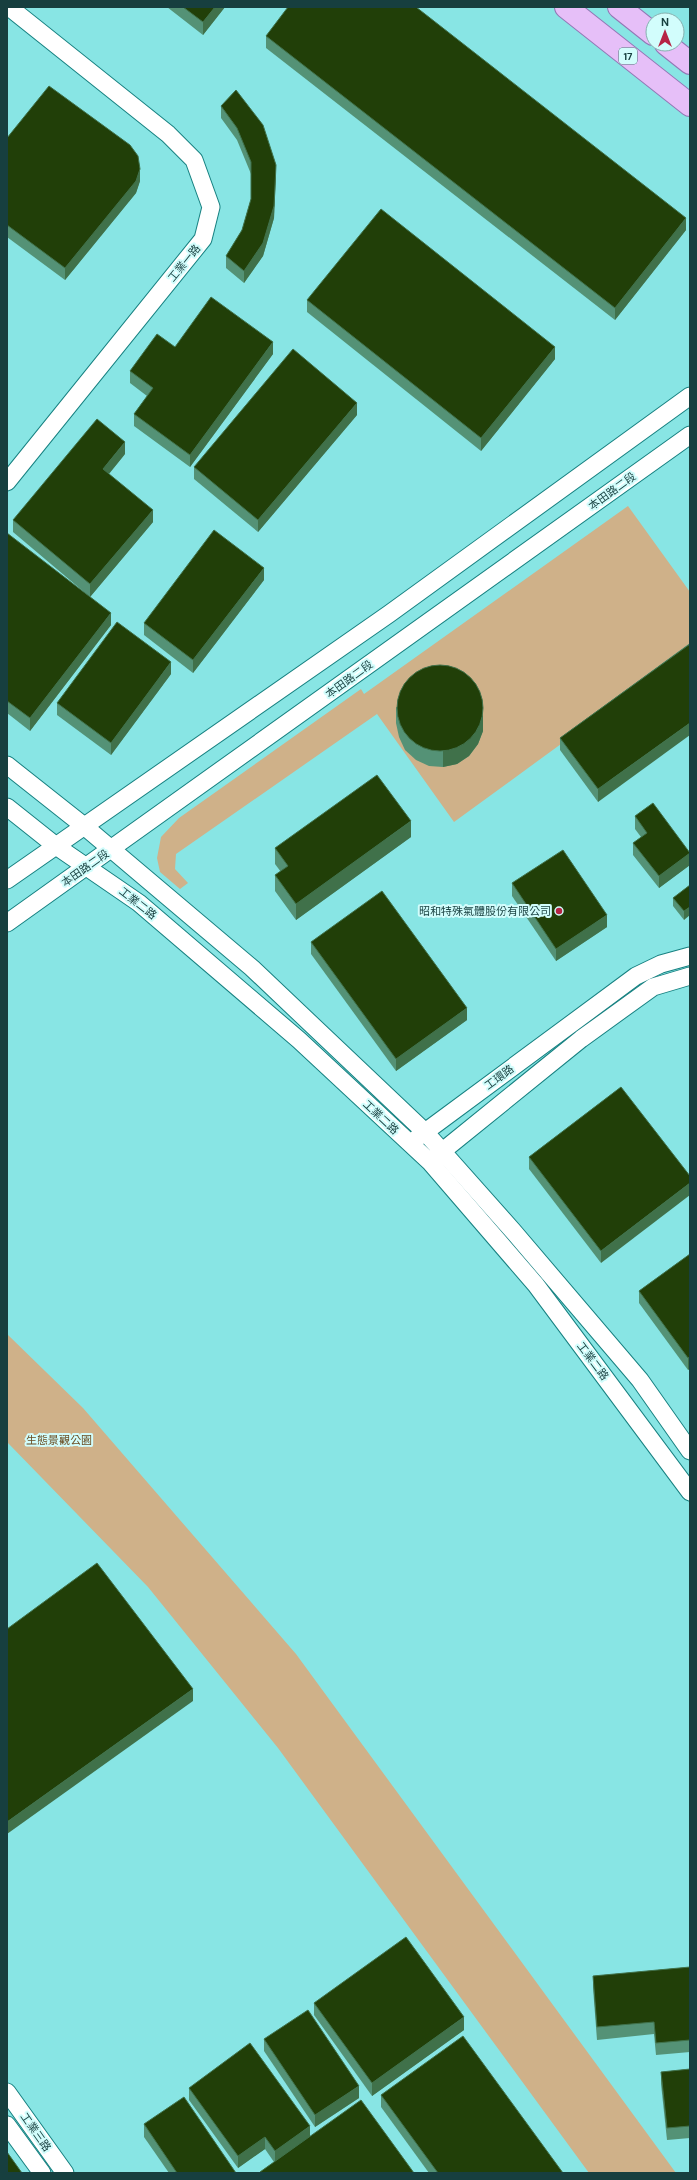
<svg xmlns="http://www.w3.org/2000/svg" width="697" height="2180" font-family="'DM Sans','Noto Sans TC',sans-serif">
	<rect width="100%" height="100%" fill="#88e5e4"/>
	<g fill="#cfb189">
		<path d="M628 506 690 592V650L454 822 377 714 176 854 175 869 188 883 180 889 160 872 157 858 161 837 179 818 361 689 364 694Z"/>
		<path d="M7 1334 83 1408 296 1654 676 2173H589L278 1748 148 1587 7 1442Z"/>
	</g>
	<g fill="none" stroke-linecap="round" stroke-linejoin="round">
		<defs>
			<g id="minor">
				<path d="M7 482 203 239 211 207 194 160 168 134 9 7"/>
				<path d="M7 765 84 826 252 968 425 1132 513 1231 640 1380 690 1451"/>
				<path d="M7 807 56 846 139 903 299 1040 430 1162 536 1285 690 1492"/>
				<path d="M7 880 389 614 690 396"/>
				<path d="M7 923 690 435"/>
				<path d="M417 1138 636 976 661 964 690 956"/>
				<path d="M434 1158 581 1039 653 987 690 976"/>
				<path d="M7 2092 65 2173"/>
				<path d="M7 2125 42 2173"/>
			</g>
			<g id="major">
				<path d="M566 7 690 105"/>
				<path d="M619 7 653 34"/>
				<path d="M666 44 690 63"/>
			</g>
		</defs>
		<use href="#minor" stroke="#178181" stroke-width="19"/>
		<use href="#major" stroke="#9377b5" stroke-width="24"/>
		<use href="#minor" stroke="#fff" stroke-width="17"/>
		<use href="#major" stroke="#e6bff8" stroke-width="22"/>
	</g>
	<g fill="#549276">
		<path d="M167 7H225L203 35Z"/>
		<path d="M266 36 686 230 615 320 266 48Z"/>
		<path d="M221 106 276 177 274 218 263 256 244 283 226 268V256L242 230 251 199V174L237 140 221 118Z"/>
		<path d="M7 138 140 181 136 193 65 280 7 237Z"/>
		<path d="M307 300 555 359 481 451 307 312Z"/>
		<path d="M175 347 273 354 190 467 134 426V414L147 396 130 383V371Z"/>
		<path d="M357 415 258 532 194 479V467Z"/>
		<path d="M125 454 109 474 153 522 90 597 13 532V520Z"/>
		<path d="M7 533 111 625 30 731 7 713Z"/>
		<path d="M264 580 193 673 144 635V623Z"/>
		<path d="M690 643 598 802 560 750V738Z"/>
		<path d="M171 674 111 755 57 715V703Z"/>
		<path d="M396 707 483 731 478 744 469 756 457 764 443 767 429 766 416 760 405 750 399 737 396 723Z"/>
		<path d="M635 816 690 853V865L659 888 633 855V843L641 837 635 829Z"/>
		<path d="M411 837 296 920 275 891V875L281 872 275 864V848Z"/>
		<path d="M512 883 607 927 556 961 512 896Z"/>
		<path d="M690 885 684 920 673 906V898Z"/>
		<path d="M311 942 467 1020 396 1071 311 954Z"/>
		<path d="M621 1087 601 1263 529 1169V1157Z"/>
		<path d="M690 1254 688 1370 639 1303V1291Z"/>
		<path d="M690 1967V2052L656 2055 654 2034 597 2040 593 1988V1976Z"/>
		<path d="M314 2003 464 2030 372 2096 314 2015Z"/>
		<path d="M264 2039 359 2098 315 2127 264 2051Z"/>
		<path d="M690 2069V2138L667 2140 661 2084V2072Z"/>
		<path d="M189 2088 310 2136 414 2173H260V2172L274 2162 265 2149 238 2168 189 2100Z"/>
		<path d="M381 2095 563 2173H429L381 2107Z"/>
		<path d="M144 2124 236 2173H169L144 2137Z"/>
	</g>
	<g fill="#40714a">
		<path d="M215 7H225L203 35V22Z"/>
		<path d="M276 165 274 218 263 256 244 283V271Z"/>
		<path d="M140 169V181L136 193 65 280V268Z"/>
		<path d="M686 218V230L615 320V308Z"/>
		<path d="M273 342V354L190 467V455Z"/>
		<path d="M555 347V359L481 451V438Z"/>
		<path d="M357 403V415L258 532V520Z"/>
		<path d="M125 442V454L103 481V469Z"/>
		<path d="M153 510V522L90 597V584Z"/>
		<path d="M264 568V580L193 673V660Z"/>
		<path d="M111 613V625L30 731V718Z"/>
		<path d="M171 662V674L111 755V743Z"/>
		<path d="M483 715V731L478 744 469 756 457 764 443 767V751Z"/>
		<path d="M690 723V735L598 802V789Z"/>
		<path d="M411 821V837L296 920V904Z"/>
		<path d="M690 853V865L659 888V876Z"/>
		<path d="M690 907V915L684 920V911Z"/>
		<path d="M607 915V927L556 961V949Z"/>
		<path d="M467 1008V1020L396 1071V1059Z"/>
		<path d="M690 1183V1195L601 1263V1251Z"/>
		<path d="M690 1357V1369L688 1370V1358Z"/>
		<path d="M193 1689V1701L7 1834V1822Z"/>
		<path d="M464 2017V2030L372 2096V2083Z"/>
		<path d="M359 2086V2098L315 2127V2115Z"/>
		<path d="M310 2126V2138L275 2163V2151Z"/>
		<path d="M265 2137V2149L238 2168V2156Z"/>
	</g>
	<g fill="#213f08" stroke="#40714a">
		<path d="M183 7H215L203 22Z"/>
		<path d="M288 7H416L686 218 615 308 266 36Z"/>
		<path d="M49 86 130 145 138 156 140 169 136 181 65 268 7 225V138Z"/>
		<path d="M236 90 263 125 276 165 274 206 263 243 244 271 226 256 242 230 251 199V162L237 128 221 106Z"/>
		<path d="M381 209 555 347 481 438 307 300Z"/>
		<path d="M211 297 273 342 190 455 134 414 153 388 130 371 157 334 175 347Z"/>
		<path d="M293 349 357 403 258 520 194 467Z"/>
		<path d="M97 419 125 442 103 469 153 510 90 584 13 520Z"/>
		<path d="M214 530 264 568 193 660 144 623Z"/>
		<path d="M7 533 111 613 30 718 7 701Z"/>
		<path d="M117 622 171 662 111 743 57 703Z"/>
		<path d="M690 644V723L598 789 560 738Z"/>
		<circle cx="440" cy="708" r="43"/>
		<path d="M377 775 411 821 296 904 275 875 288 866 275 848Z"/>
		<path d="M653 803 690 853 659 876 633 843 647 833 635 816Z"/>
		<path d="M563 850 607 915 556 949 512 883Z"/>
		<path d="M690 885V907L684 911 673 898Z"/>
		<path d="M382 891 467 1008 396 1059 311 942Z"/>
		<path d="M621 1087 690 1176V1183L601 1251 529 1157Z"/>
		<path d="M690 1254V1357L688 1358 639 1291Z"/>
		<path d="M97 1563 193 1689 7 1822V1629Z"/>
		<path d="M406 1937 464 2017 372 2083 314 2003Z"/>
		<path d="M690 1967V2040L656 2043 654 2022 597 2027 593 1976Z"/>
		<path d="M308 2010 359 2086 315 2115 264 2039Z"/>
		<path d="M463 2036 563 2173H438L381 2095Z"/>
		<path d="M250 2043 310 2126 275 2151 265 2137 238 2156 189 2088Z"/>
		<path d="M690 2069V2126L667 2128 661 2072Z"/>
		<path d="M184 2097 236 2173H177L144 2124Z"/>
		<path d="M361 2100 414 2173H260V2172Z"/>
		<path d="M7 2152 22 2173H7Z"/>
	</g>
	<circle fill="#b62445" stroke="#d2fdfc" stroke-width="1.5" cx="559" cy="911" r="4"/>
	<g text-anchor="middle" stroke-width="4" stroke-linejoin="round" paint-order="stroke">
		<rect fill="#d2fdfc" stroke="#4f7878" stroke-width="1" x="619" y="48" width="18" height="16" rx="3"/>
		<g font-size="10" font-weight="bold" fill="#173f3f">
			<text x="628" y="60">17</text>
		</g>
		<g font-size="11" fill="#173f3f" stroke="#d2fdfc">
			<text transform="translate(184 263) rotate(-51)" y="4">工業一路</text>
			<text transform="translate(612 491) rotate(-36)" y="4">本田路二段</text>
			<text transform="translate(349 679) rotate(-36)" y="4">本田路二段</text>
			<text transform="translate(85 868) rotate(-35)" y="4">本田路二段</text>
			<text transform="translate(138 903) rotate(38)" y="4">工業二路</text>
			<text transform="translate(499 1077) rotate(-36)" y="4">工環路</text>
			<text transform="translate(381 1117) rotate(43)" y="4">工業二路</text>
			<text transform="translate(593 1361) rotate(53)" y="4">工業二路</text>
			<text transform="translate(36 2132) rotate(55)" y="4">工業三路</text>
		</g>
		<g font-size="11" fill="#173f3f" stroke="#d2fdfc" text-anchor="end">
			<text x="551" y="915">昭和特殊氣體股份有限公司</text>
		</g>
		<g font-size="11" fill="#694c21" stroke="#d2fdfc">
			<text x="59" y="1444">生態景觀公園</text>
		</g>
	</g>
	<rect width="697" height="2180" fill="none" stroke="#173f3f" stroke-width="16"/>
	<g transform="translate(665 32)"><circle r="19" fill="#d2fdfc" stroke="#87b1b0"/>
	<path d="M0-3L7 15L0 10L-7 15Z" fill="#b62445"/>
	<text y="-6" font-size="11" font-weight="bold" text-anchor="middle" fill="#173f3f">N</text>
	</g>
</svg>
